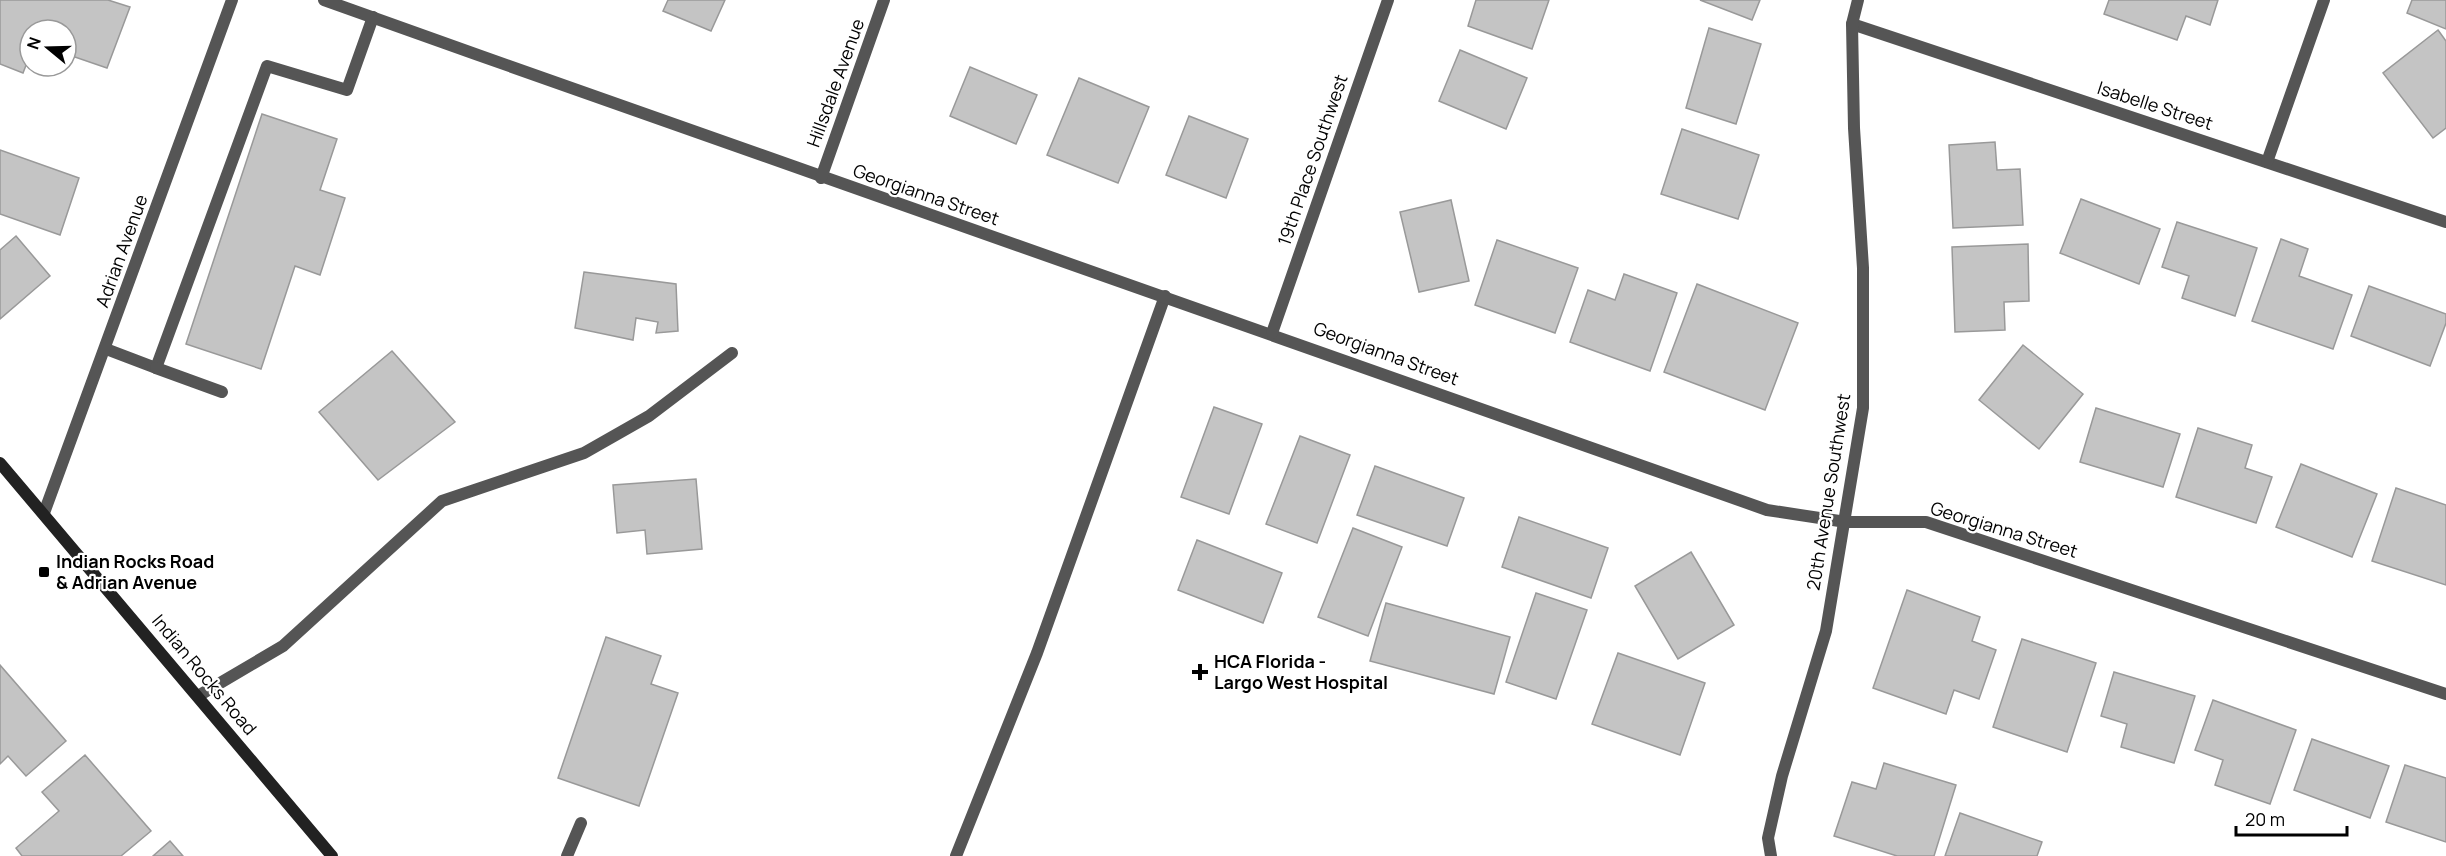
<svg xmlns="http://www.w3.org/2000/svg" width="2446" height="856" font-family="Manrope,sans-serif">
	<rect width="100%" height="100%" fill="#fff"/>
	<g fill="#c4c4c4" stroke="#999" stroke-width="1.5">
		<path d="M0 0H108L130 7 107 68 66 54V30H30V55L23 73 0 64Z"/>
		<path d="M668 0H725L711 31 663 11Z"/>
		<path d="M1476 0H1549L1532 49 1468 26Z"/>
		<path d="M1700 0H1760L1752 20Z"/>
		<path d="M2109 0H2218L2210 25 2186 16 2177 40 2104 14Z"/>
		<path d="M2412 0H2446V29L2407 13Z"/>
		<path d="M1709 28 1761 44 1736 124 1686 108Z"/>
		<path d="M2438 30 2446 41V128L2433 138 2383 73Z"/>
		<path d="M1460 50 1527 78 1506 129 1439 101Z"/>
		<path d="M970 67 1037 95 1016 144 950 116Z"/>
		<path d="M1079 78 1149 107 1118 183 1047 155Z"/>
		<path d="M262 114 337 139 320 190 345 198 320 275 295 266 261 369 186 344Z"/>
		<path d="M1189 116 1248 139 1226 198 1166 175Z"/>
		<path d="M1682 129 1759 155 1738 219 1661 194Z"/>
		<path d="M1995 142 1997 170 2020 169 2023 225 1953 228 1949 145Z"/>
		<path d="M0 150 79 178 60 235 0 214Z"/>
		<path d="M2081 199 2160 229 2139 284 2060 253Z"/>
		<path d="M1451 200 1469 281 1419 292 1400 212Z"/>
		<path d="M2177 222 2257 248 2235 316 2182 298 2189 276 2162 267Z"/>
		<path d="M16 236 50 276 0 319V250Z"/>
		<path d="M2281 239 2308 249 2299 276 2352 295 2333 349 2252 321Z"/>
		<path d="M1497 240 1578 268 1555 333 1475 305Z"/>
		<path d="M2028 244 2029 301 2004 302 2005 330 1955 332 1952 247Z"/>
		<path d="M584 272 676 284 678 331 656 333 658 322 636 318 633 340 575 328Z"/>
		<path d="M1624 274 1677 293 1650 371 1570 342 1588 290 1615 300Z"/>
		<path d="M1697 284 1798 323 1765 410 1664 372Z"/>
		<path d="M2369 286 2446 314V323L2430 366 2351 336Z"/>
		<path d="M2023 345 2083 394 2039 449 1979 400Z"/>
		<path d="M392 351 455 422 378 480 319 412Z"/>
		<path d="M1214 407 1262 424 1229 514 1181 497Z"/>
		<path d="M2096 408 2180 434 2163 487 2080 462Z"/>
		<path d="M2198 428 2252 445 2245 468 2272 477 2256 523 2176 497Z"/>
		<path d="M1300 436 1350 455 1317 543 1266 524Z"/>
		<path d="M2301 464 2377 494 2352 557 2276 527Z"/>
		<path d="M1375 466 1464 498 1447 546 1357 515Z"/>
		<path d="M696 479 702 549 647 554 645 530 617 533 613 485Z"/>
		<path d="M2396 488 2446 505V585L2372 561Z"/>
		<path d="M1519 517 1608 548 1591 598 1502 567Z"/>
		<path d="M1353 528 1402 547 1368 636 1318 617Z"/>
		<path d="M1197 540 1282 573 1263 623 1178 590Z"/>
		<path d="M1691 552 1734 625 1678 659 1635 586Z"/>
		<path d="M1907 590 1980 617 1972 641 1996 650 1979 699 1954 690 1946 714 1873 688Z"/>
		<path d="M1536 593 1587 610 1556 699 1506 682Z"/>
		<path d="M1386 603 1510 637 1494 694 1370 661Z"/>
		<path d="M606 637 661 656 651 684 678 693 639 806 558 778Z"/>
		<path d="M2022 639 2096 663 2067 752 1993 727Z"/>
		<path d="M1618 653 1705 683 1680 755 1592 724Z"/>
		<path d="M0 665 66 741 26 776 8 756 0 764Z"/>
		<path d="M2114 672 2195 696 2174 763 2121 747 2127 724 2101 716Z"/>
		<path d="M2213 700 2296 730 2270 804 2215 785 2223 760 2195 750Z"/>
		<path d="M2312 739 2389 766 2370 818 2294 790Z"/>
		<path d="M85 755 151 831 121 856H22L16 848 59 811 42 792Z"/>
		<path d="M1884 763 1956 785 1934 856H1897L1834 836 1852 782 1876 789Z"/>
		<path d="M2405 765 2446 778V842L2386 822Z"/>
		<path d="M1960 813 2042 842 2037 856H1945Z"/>
		<path d="M170 841 183 856H153Z"/>
	</g>
	<g fill="none" stroke-linecap="round" stroke-linejoin="round">
		<g stroke="#555" stroke-width="12">
			<path d="M106 349 156 368 267 66 347 90 373 17"/>
			<path d="M156 368 222 392"/>
			<path d="M198 696 283 646 442 501 584 453 649 416 732 353"/>
			<path d="M567 856 581 823"/>
			<path d="M956 856 1037 653 1165 296"/>
		</g>
		<g stroke="#555" stroke-width="12">
			<path d="M324 0C804 172 1286 338 1767 510L1846 522H1926L2446 694"/>
			<path d="M1852 24 2446 222"/>
			<path d="M2267 162 2324 0"/>
			<path d="M821 178 884 0"/>
			<path d="M1272 333 1388 0"/>
			<path d="M44 513 232 0"/>
			<path d="M1771 856 1768 838 1782 776 1826 631 1863 408V268L1854 128 1852 24 1858 0"/>
		</g>
		<path stroke="#222" stroke-width="12" d="M0 463 332 856"/>
	</g>
	<g fill="#000" stroke="#fff" stroke-width="2">
		<rect x="38" y="566" width="12" height="12" rx="3"/>
		<path d="M1197 663h6v6h6v6h-6v6h-6v-6h-6v-6h6z"/>
	</g>
	<g text-anchor="middle" stroke-width="4.5" stroke-linejoin="round" paint-order="stroke">
		<g font-size="18" fill="#000" stroke="#fff">
			<text transform="translate(836 83) rotate(-70)" y="6">Hillsdale Avenue</text>
			<text transform="translate(2155 106) rotate(18)" y="6">Isabelle Street</text>
			<text transform="translate(1313 160) rotate(-71)" y="6">19th Place Southwest</text>
			<text transform="translate(926 195) rotate(19)" y="6">Georgianna Street</text>
			<text transform="translate(122 251) rotate(-70)" y="6">Adrian Avenue</text>
			<text transform="translate(1386 354) rotate(20)" y="6">Georgianna Street</text>
			<text transform="translate(1829 492) rotate(-81)" y="6">20th Avenue Southwest</text>
			<text transform="translate(2004 530) rotate(17)" y="6">Georgianna Street</text>
			<text transform="translate(204 675) rotate(50)" y="6">Indian Rocks Road</text>
		</g>
		<g font-size="18" font-weight="bold" fill="#000" stroke="#fff" text-anchor="start">
			<text x="56" y="568">Indian Rocks Road<tspan x="56" dy="21">&amp; Adrian Avenue</tspan></text>
			<text x="1214" y="668">HCA Florida -<tspan x="1214" dy="21">Largo West Hospital</tspan></text>
		</g>
	</g>
	<g transform="translate(48 48) rotate(289)"><circle r="28" fill="#ffffff" stroke="#999999" stroke-width="1.5"/>
	<path d="M0-4.5L10 22L0 15L-10 22Z" fill="#000000"/>
	<text y="-9" font-size="16" font-weight="bold" text-anchor="middle" fill="#000000">N</text>
	</g>
	<path d="M2236 826v9h111v-9" fill="none" stroke="#000000" stroke-width="3"/>
	<text x="2245" y="826" font-size="18" fill="#000000" stroke="#ffffff" stroke-width="4.5" paint-order="stroke">20 m</text>
</svg>
